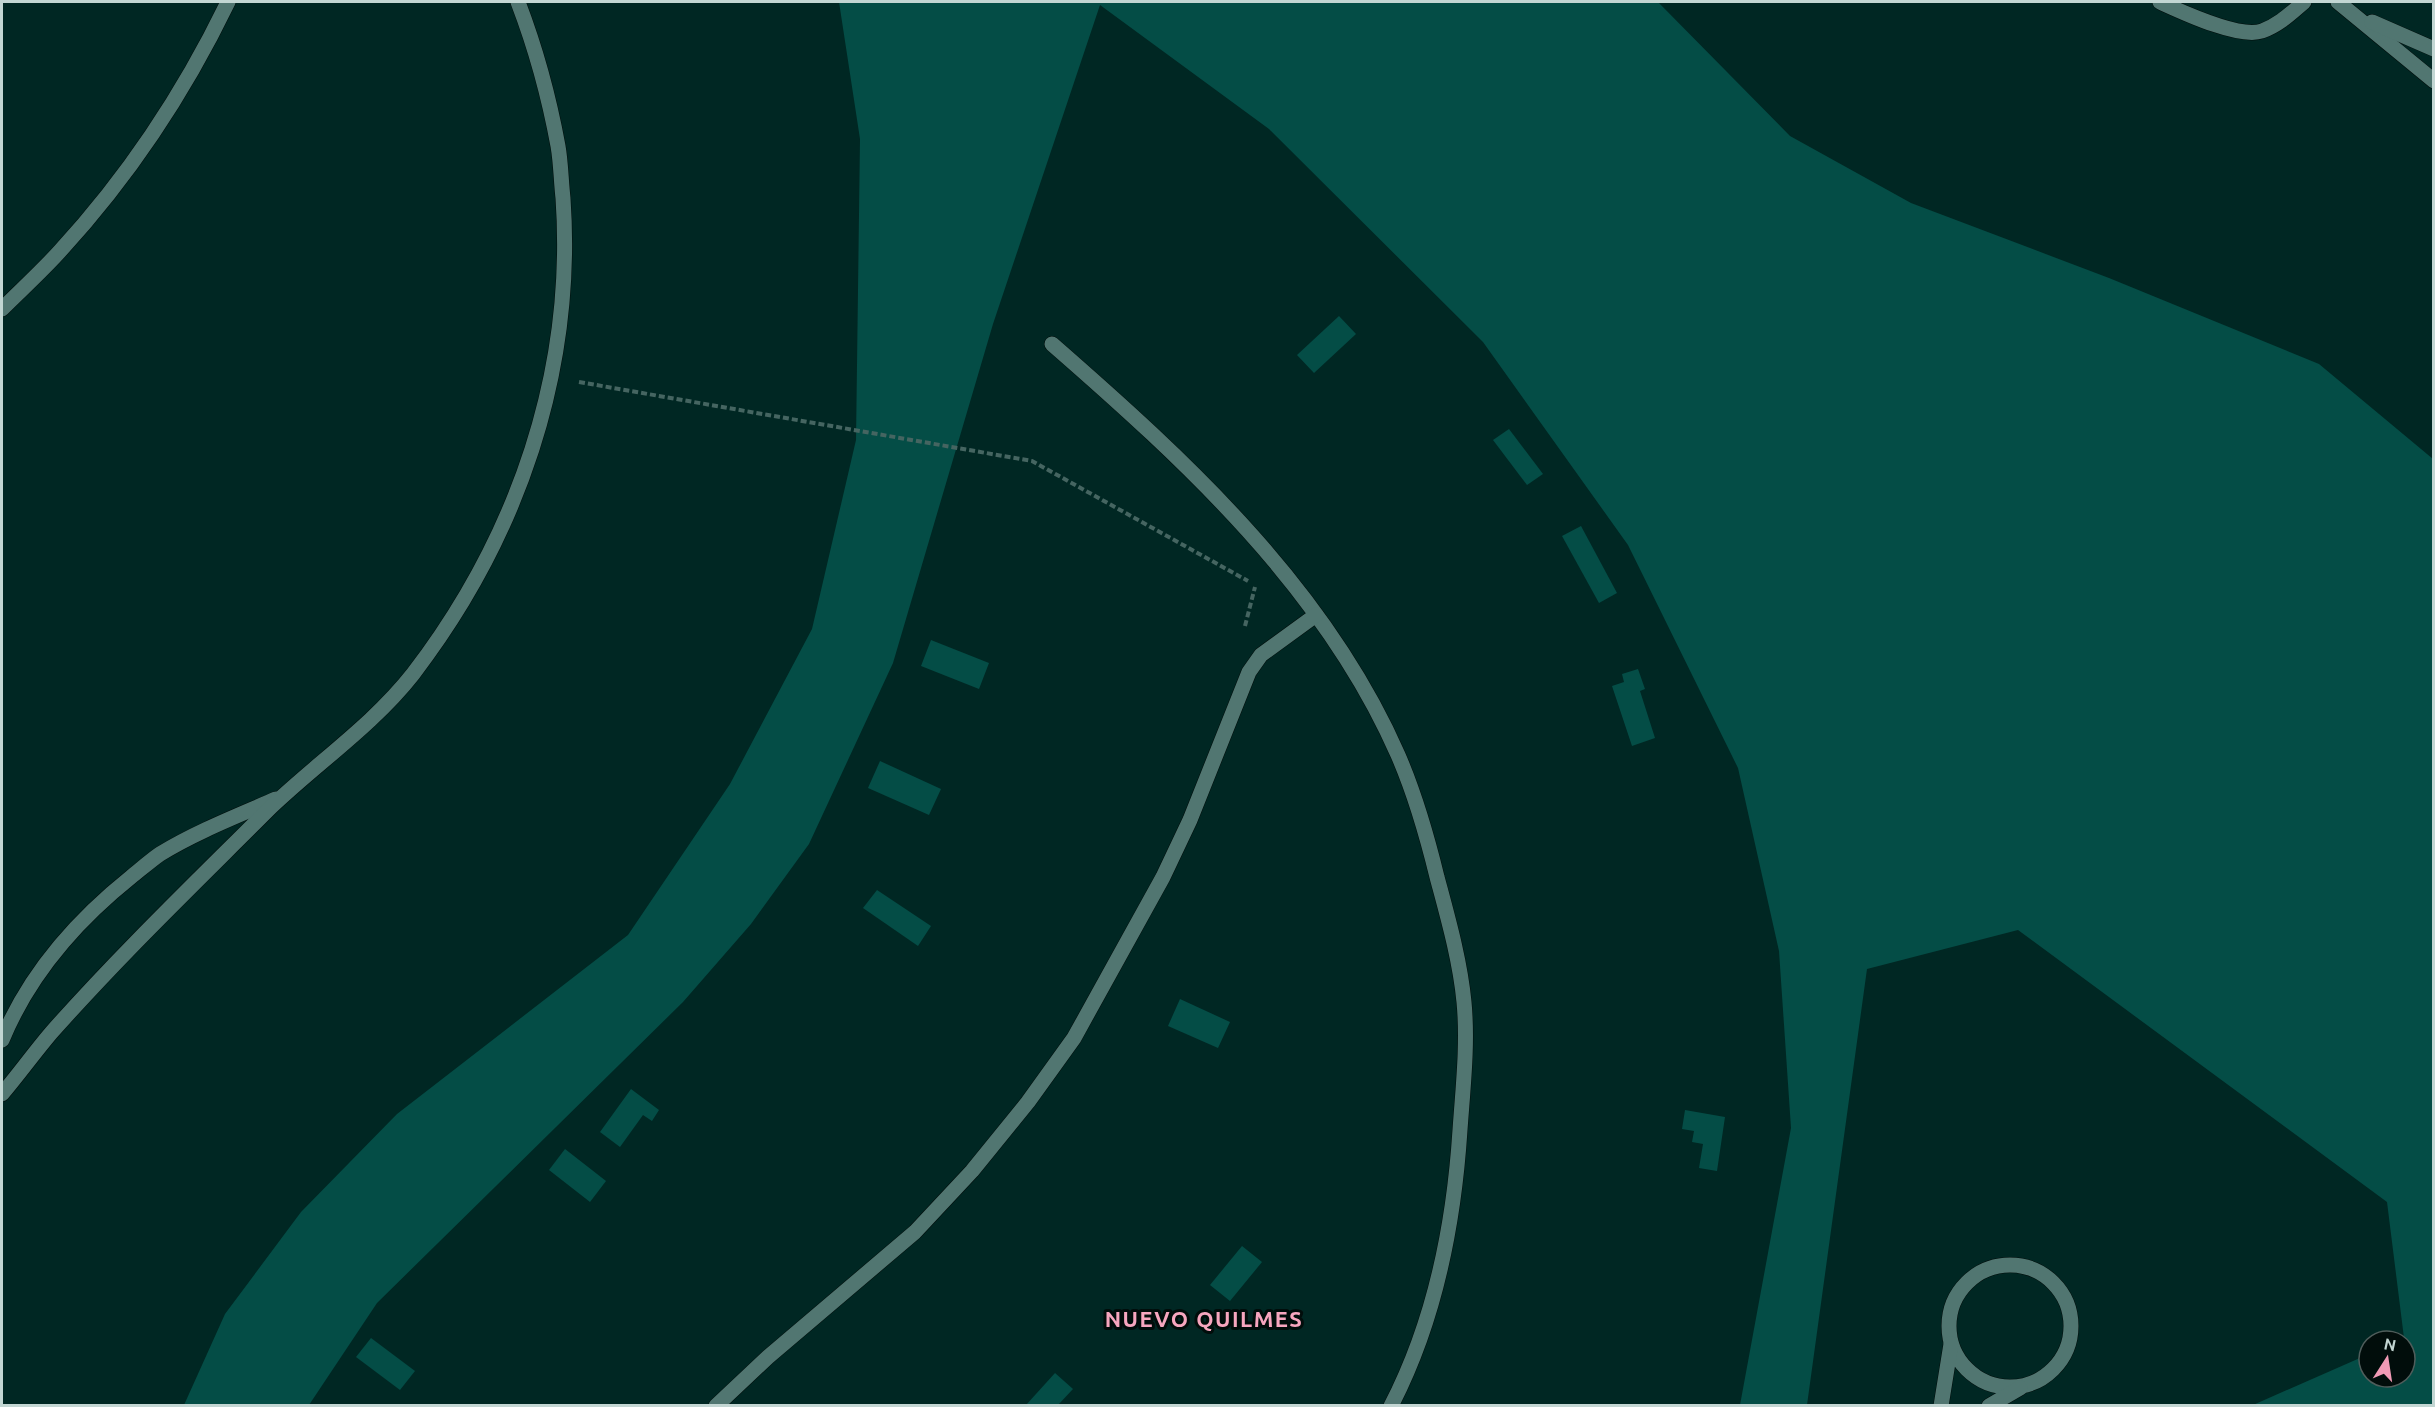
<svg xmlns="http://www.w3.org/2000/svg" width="2435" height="1407" font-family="Ubuntu,sans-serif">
	<rect width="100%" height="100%" fill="#002723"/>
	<g fill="#044d46">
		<path d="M839 2H1658L1790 136 1911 203 2109 278 2319 364 2433 459V1405H2253L2369 1354V1377H2405V1341H2398L2404 1338 2387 1202 2018 930 1867 969 1807 1405H1740L1791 1128 1779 951 1738 768 1628 545 1483 342 1269 129 1100 5 993 324 893 663 809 844 751 924 683 1002 377 1303 309 1405H184L225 1314 301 1212 397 1114 628 935 730 784 812 629 856 440 860 139Z"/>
		<path d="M1339 316 1356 334 1314 373 1297 355Z"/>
		<path d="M1509 429 1543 474 1527 485 1493 440Z"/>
		<path d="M1581 526 1617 593 1599 603 1562 536Z"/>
		<path d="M931 640 989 663 979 689 921 666Z"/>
		<path d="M1638 669 1645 689 1640 691 1655 738 1632 746 1612 686 1624 682 1622 674Z"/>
		<path d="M880 761 941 789 929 815 868 788Z"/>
		<path d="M877 890 931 926 918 946 863 908Z"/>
		<path d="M1180 999 1230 1022 1218 1048 1168 1026Z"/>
		<path d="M631 1089 659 1110 652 1121 643 1115 620 1147 600 1132Z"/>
		<path d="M1685 1110 1725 1117 1717 1171 1699 1168 1703 1144 1692 1142 1694 1131 1682 1129Z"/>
		<path d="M565 1149 606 1181 590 1202 549 1170Z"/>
		<path d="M1242 1246 1262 1262 1230 1301 1210 1285Z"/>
		<path d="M371 1338 415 1371 400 1390 356 1357Z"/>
		<path d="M1055 1373 1073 1389 1058 1405H1026Z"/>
	</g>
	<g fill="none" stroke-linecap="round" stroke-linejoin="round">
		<defs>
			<g id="minor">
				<path d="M2160 2C2182 12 2239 39 2262 31 2279 25 2291 13 2304 2"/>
				<path d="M2338 2 2434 81"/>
				<path d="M2372 22 2434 49"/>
				<path d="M2 309C21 290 42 271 60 251 129 176 184 93 228 2"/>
				<path d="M1052 344C1186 461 1325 588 1398 755 1415 794 1427 836 1437 877 1448 918 1460 960 1464 1002 1468 1044 1463 1087 1460 1130 1454 1224 1435 1321 1391 1406"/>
				<path d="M2 1040C29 975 76 921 131 877 141 869 150 861 160 854 196 832 237 816 276 799"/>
				<path d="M2 1094C19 1074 34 1053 51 1033 120 955 196 882 270 808 317 763 373 725 413 674 518 537 575 371 563 198 561 181 561 163 558 146 549 97 536 49 518 2"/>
				<circle cx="2010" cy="1326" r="61"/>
				<path d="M716 1406 768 1357 915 1232 972 1171 1028 1102 1074 1038 1163 877 1190 820 1249 672 1261 655 1316 615"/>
				<path d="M1941 1406 1951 1344"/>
				<path d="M1989 1406 2020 1388"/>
			</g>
		</defs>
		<use href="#minor" stroke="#000e0c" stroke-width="16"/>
		<g stroke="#456561" stroke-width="4" stroke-dasharray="6 3" stroke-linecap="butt">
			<path d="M579 382 1032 461 1248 581"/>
			<path d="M1245 626 1255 587"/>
		</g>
		<use href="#minor" stroke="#517671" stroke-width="15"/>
	</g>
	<g text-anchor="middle" stroke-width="6" stroke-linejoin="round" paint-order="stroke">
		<g font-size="22" font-weight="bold" letter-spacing="1.5" fill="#f7a6bf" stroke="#010d0b">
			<text x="1204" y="1327">NUEVO QUILMES</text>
		</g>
	</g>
	<rect width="2435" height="1407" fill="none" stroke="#c3d6d3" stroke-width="6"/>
	<g transform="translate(2387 1359) rotate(12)"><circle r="28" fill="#010d0b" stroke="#4f5d5b" stroke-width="1.5"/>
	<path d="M0-4.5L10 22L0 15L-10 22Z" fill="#f09ab5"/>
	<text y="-9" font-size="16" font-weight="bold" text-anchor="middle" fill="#c3d6d3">N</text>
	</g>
</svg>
